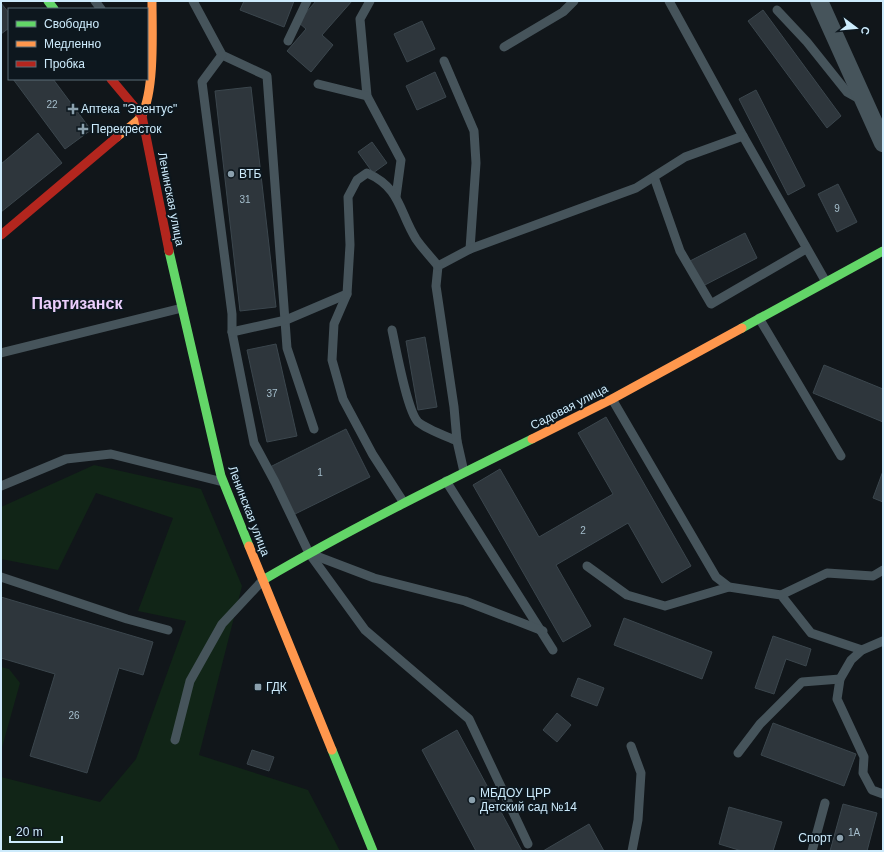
<svg xmlns="http://www.w3.org/2000/svg" width="884" height="852" font-family="Helvetica,sans-serif">
	<rect width="100%" height="100%" fill="#11161a"/>
	<g fill="#112517">
		<path d="M94 465 201 489 242 586 199 755 308 790 340 851H1V777L100 802 136 759 186 621 138 611 173 518 96 493 58 570 1 559V507Z"/>
		<path d="M1 667 9 669 20 683 1 751Z"/>
	</g>
	<g fill="#2e363c" stroke="#3b464d">
		<path d="M244 1H294L284 27 240 10Z"/>
		<path d="M316 1H352L322 35 333 45 311 72 287 51 306 29 298 22Z"/>
		<path d="M1 3 9 13V28L1 34Z"/>
		<path d="M763 10 841 116 827 128 748 21Z"/>
		<path d="M422 21 435 49 407 62 394 34Z"/>
		<path d="M435 72 446 97 417 110 406 86Z"/>
		<path d="M13 79H53L91 130 65 149Z"/>
		<path d="M251 87 276 307 240 311 215 91Z"/>
		<path d="M756 90 805 186 788 195 739 99Z"/>
		<path d="M38 133 62 163 1 212V164Z"/>
		<path d="M372 142 387 163 373 173 358 152Z"/>
		<path d="M838 184 857 222 837 232 818 194Z"/>
		<path d="M745 233 757 258 701 287 688 262Z"/>
		<path d="M425 337 437 407 418 410 406 341Z"/>
		<path d="M276 344 297 436 267 442 247 350Z"/>
		<path d="M824 365 883 389V422L813 393Z"/>
		<path d="M606 417 691 566 662 583 628 523 556 565 591 626 563 642 473 485 500 469 539 537 613 494 578 433Z"/>
		<path d="M346 429 370 477 293 515 270 467Z"/>
		<path d="M883 471V502L873 498Z"/>
		<path d="M1 597 153 642 143 675 119 668 87 773 30 756 55 674 1 658Z"/>
		<path d="M624 618 712 652 702 679 614 645Z"/>
		<path d="M773 636 811 649 806 666 786 659 774 694 755 688Z"/>
		<path d="M578 678 604 688 597 706 571 696Z"/>
		<path d="M557 713 571 725 557 742 543 730Z"/>
		<path d="M773 723 856 754 844 786 761 755Z"/>
		<path d="M457 730 522 851H476L422 750Z"/>
		<path d="M252 750 274 757 269 771 247 764Z"/>
		<path d="M843 804 877 813 867 851H830Z"/>
		<path d="M729 807 782 822 773 851H742L719 844Z"/>
		<path d="M589 824 604 851H543Z"/>
	</g>
	<g fill="none" stroke-linecap="round" stroke-linejoin="round">
		<g stroke="#46545b" stroke-width="9">
			<path d="M95 1 101 9"/>
			<path d="M193 1 222 55 267 76 287 348 314 429"/>
			<path d="M370 1 360 19 367 96 401 160 396 197"/>
			<path d="M669 1 743 136 826 282"/>
			<path d="M777 10 807 42 847 92 856 97 862 98"/>
			<path d="M288 41 307 1"/>
			<path d="M504 47 563 12 574 1"/>
			<path d="M222 55 202 82 232 314V332L254 443 275 482 309 553 365 630 469 719 528 844"/>
			<path d="M444 61 474 131 476 163 470 249"/>
			<path d="M318 84 367 96"/>
			<path d="M654 177 680 251 711 304 806 249"/>
			<path d="M759 318 841 456"/>
			<path d="M392 330C396 348 407 411 418 422 428 430 446 436 457 441"/>
			<path d="M232 332 286 320 347 294"/>
			<path d="M1 353 182 308"/>
			<path d="M612 399 716 577 729 587 781 595 811 633 862 650"/>
			<path d="M464 472 457 441 454 407 436 286 438 266 470 249 636 188 685 157 743 136"/>
			<path d="M446 481 553 650"/>
			<path d="M1 486 66 459 111 454 223 482"/>
			<path d="M404 503 373 455 343 399 332 360 334 324 347 294 350 245 348 197 357 180 367 173C401 188 399 212 416 239 422 248 431 257 438 266"/>
			<path d="M311 554 374 578 465 601 543 631"/>
			<path d="M587 566 627 595 665 606 729 587"/>
			<path d="M1 577 127 619 168 630"/>
			<path d="M781 595 827 573 873 576 883 570"/>
			<path d="M883 641 862 650 851 660 840 679 837 699 864 757 863 773 872 790 883 794"/>
			<path d="M175 740 190 681 222 624 263 580"/>
			<path d="M631 746 641 773 638 820 632 851"/>
			<path d="M738 753 760 724 802 682 840 679"/>
			<path d="M812 851 825 803"/>
		</g>
		<path stroke="#46545b" stroke-width="18" d="M819 1 883 143"/>
		<g stroke="#63d668" stroke-width="9">
			<path d="M48 1 54 9"/>
			<path d="M169 251 221 476 249 546"/>
			<path d="M742 328 883 251"/>
			<path d="M263 580C350 529 441 484 532 439"/>
			<path d="M332 750 373 851"/>
		</g>
		<g stroke="#ff974d" stroke-width="9">
			<path d="M117 137C123 132 139 121 142 115 155 88 152 31 152 1"/>
			<path d="M532 439 612 399 742 328"/>
			<path d="M249 546 332 750"/>
		</g>
		<g stroke="#b3261e" stroke-width="9">
			<path d="M111 79 142 116 169 251"/>
			<path d="M1 235 117 137"/>
		</g>
	</g>
	<g fill="#8ba0ad" stroke="#0d171e" stroke-width="1.5">
		<path d="M71 103h4v4h4v4h-4v4h-4v-4h-4v-4h4z"/>
		<path d="M81 123h4v4h4v4h-4v4h-4v-4h-4v-4h4z"/>
		<circle cx="231" cy="174" r="4"/>
		<rect x="254" y="683" width="8" height="8" rx="2"/>
		<circle cx="472" cy="800" r="4"/>
		<circle cx="840" cy="838" r="4"/>
	</g>
	<g text-anchor="middle" stroke-width="4" stroke-linejoin="round" paint-order="stroke">
		<g font-size="10" fill="#a5becc">
			<text x="52" y="108">22</text>
			<text x="245" y="203">31</text>
			<text x="837" y="212">9</text>
			<text x="272" y="397">37</text>
			<text x="320" y="476">1</text>
			<text x="583" y="534">2</text>
			<text x="74" y="719">26</text>
			<text x="854" y="836">1А</text>
		</g>
		<g font-size="12" fill="#cdebfc" stroke="#0d171e" text-anchor="start">
			<text x="81" y="113">Аптека "Эвентус"</text>
			<text x="91" y="133">Перекресток</text>
			<text x="239" y="178">ВТБ</text>
			<text x="266" y="691">ГДК</text>
			<text x="480" y="797">МБДОУ ЦРР<tspan x="480" dy="14">Детский сад №14</tspan></text>
			<text x="832" y="842" text-anchor="end">Спорт</text>
		</g>
		<g font-size="12" fill="#cdebfc" stroke="#0d171e">
			<text transform="translate(171 199) rotate(79)" y="4">Ленинская улица</text>
			<text transform="translate(569 407) rotate(-27)" y="4">Садовая улица</text>
			<text transform="translate(249 511) rotate(69)" y="4">Ленинская улица</text>
		</g>
		<g font-size="16" font-weight="bold" fill="#ebcefc" stroke="#0d171e">
			<text x="77" y="309">Партизанск</text>
		</g>
	</g>
	<rect width="884" height="852" fill="none" stroke="#cdebfc" stroke-width="4"/>
	<rect x="8" y="8" width="140" height="72" fill="#0d171e" stroke="#5a6c77"/>
	<rect x="16" y="21" width="20" height="6" fill="#63d668" stroke="#5a6c77"/>
	<text x="44" y="28" font-size="12" fill="#cdebfc">Свободно</text>
	<rect x="16" y="41" width="20" height="6" fill="#ff974d" stroke="#5a6c77"/>
	<text x="44" y="48" font-size="12" fill="#cdebfc">Медленно</text>
	<rect x="16" y="61" width="20" height="6" fill="#b3261e" stroke="#5a6c77"/>
	<text x="44" y="68" font-size="12" fill="#cdebfc">Пробка</text>
	<g transform="translate(856 28) rotate(106)" stroke="#0d171e" stroke-width="3" paint-order="stroke">
	<path d="M0-3L7 15L0 10L-7 15Z" fill="#cdebfc"/>
	<text y="-6" font-size="11" font-weight="bold" text-anchor="middle" fill="#cdebfc">С</text>
	</g>
	<path d="M10 836v6h52v-6" fill="none" stroke="#cdebfc" stroke-width="2"/>
	<text x="16" y="836" font-size="12" fill="#cdebfc" stroke="#0d171e" stroke-width="3" paint-order="stroke">20 m</text>
</svg>
